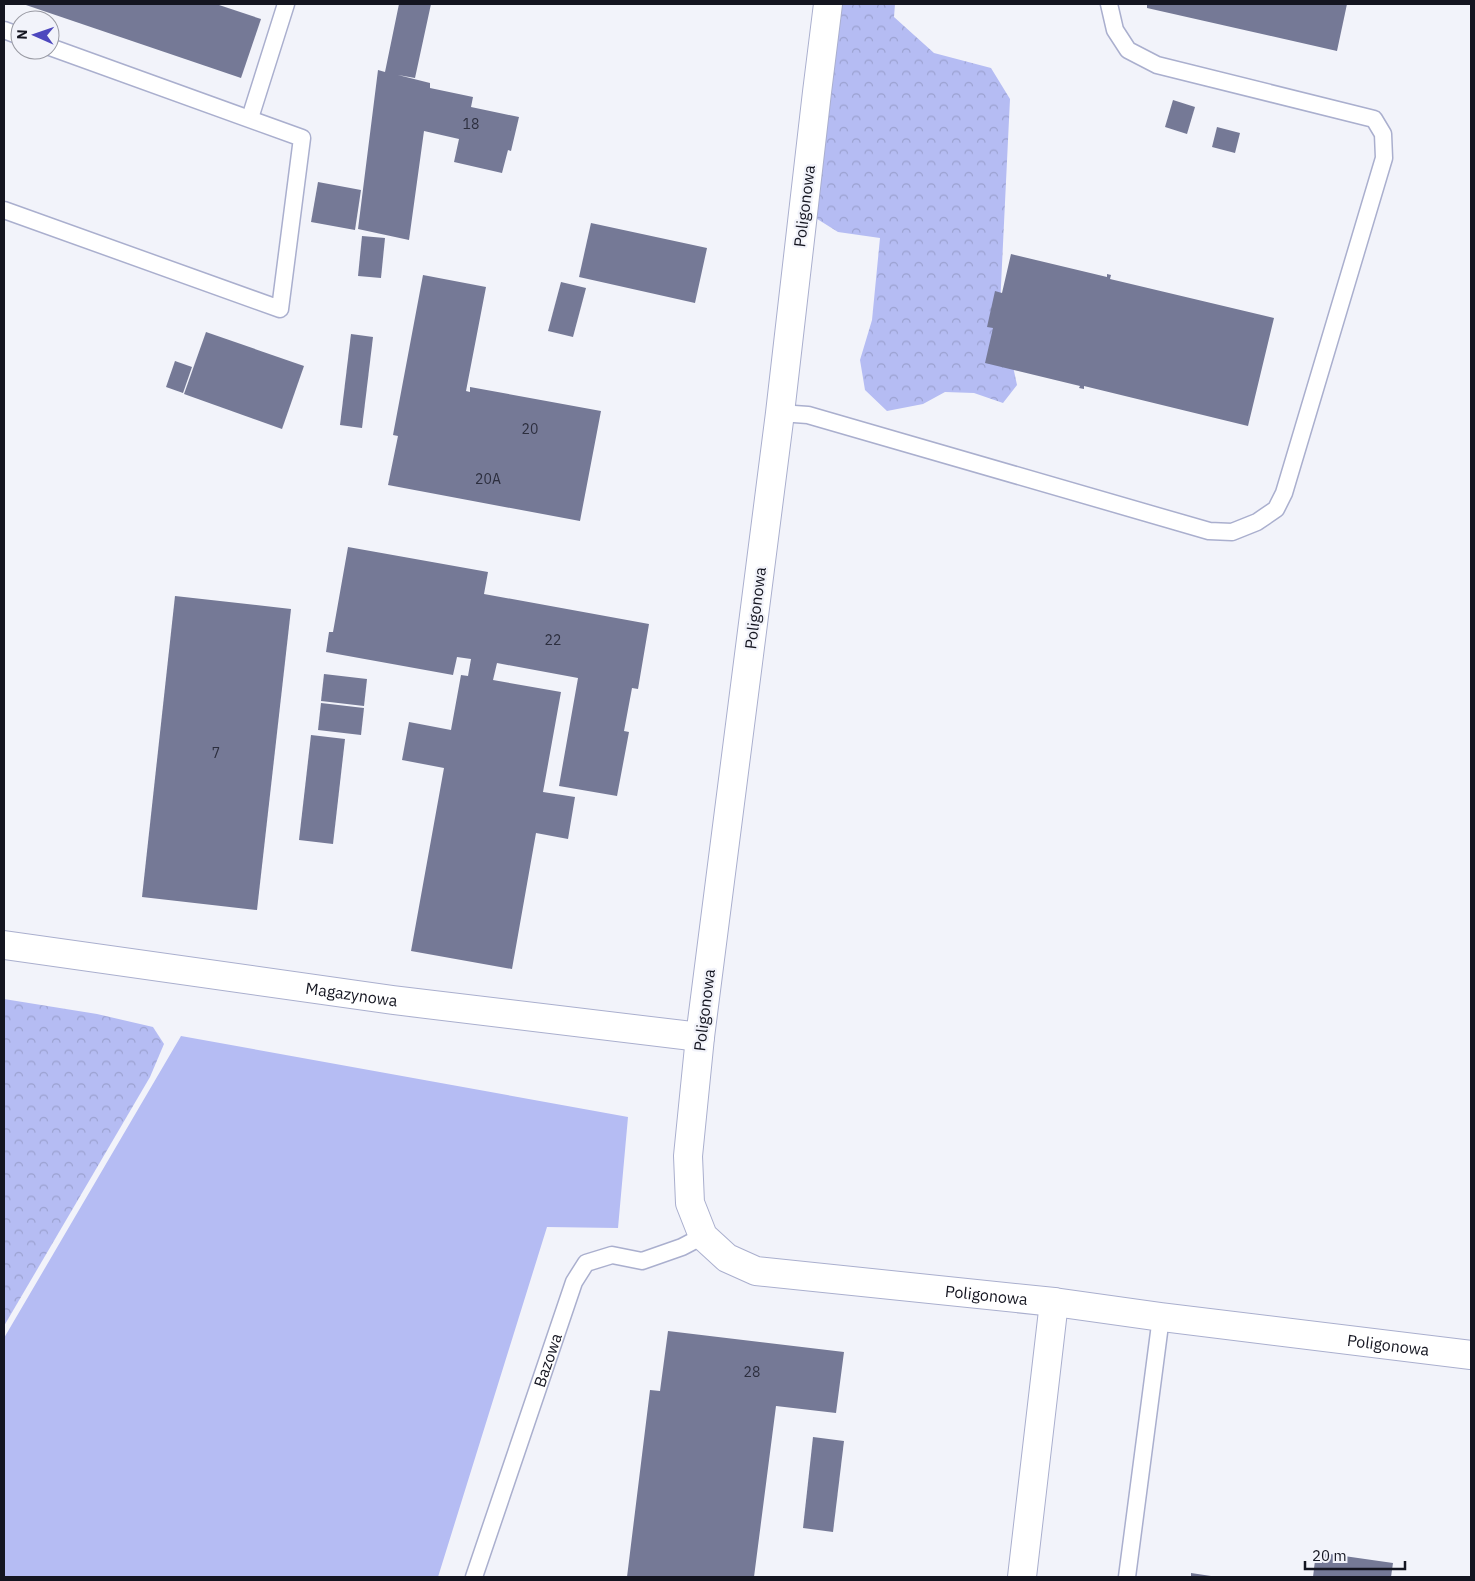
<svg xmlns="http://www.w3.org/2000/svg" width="1475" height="1581" font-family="'IBM Plex Sans',sans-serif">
	<defs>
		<pattern id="forest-crowns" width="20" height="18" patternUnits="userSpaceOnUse" patternTransform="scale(1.25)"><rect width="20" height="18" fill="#b5bcf3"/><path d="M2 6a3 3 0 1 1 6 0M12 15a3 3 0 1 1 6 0" fill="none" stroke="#9ba1d0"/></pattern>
	</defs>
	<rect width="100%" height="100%" fill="#f2f3fa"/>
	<path fill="#b5bcf3" d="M181 1036 628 1117 618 1228 547 1227 438 1577H4V1338Z"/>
	<g fill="url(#forest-crowns)">
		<path d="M838 4H895L894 17 934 53 991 68 1010 99 1000 306 1017 385 1003 403 974 393 945 392 923 404 887 411 865 390 860 360 872 320 880 238 838 232 814 217Z"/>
		<path d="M4 999 97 1014 153 1027 164 1044 150 1077 4 1326Z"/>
	</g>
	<g fill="#757996">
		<path d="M23 4H216L261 19 241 78Z"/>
		<path d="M399 4H431L415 78 398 75 430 83V88L473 97 471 107 519 117 511 151 508 150 502 173 454 162 459 139 424 131 409 240 358 229 378 70 385 72Z"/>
		<path d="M1147 4H1347L1337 51 1147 8Z"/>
		<path d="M1173 100 1195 107 1187 134 1165 127Z"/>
		<path d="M1217 127 1240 133 1235 153 1212 147Z"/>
		<path d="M318 182 361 190 355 230 311 222Z"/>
		<path d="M591 223 707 248 695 303 579 277Z"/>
		<path d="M362 236 385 238 381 278 358 276Z"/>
		<path d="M1011 254 1107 277V274L1111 275 1110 279 1274 318 1248 426 1084 386V389L1079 388 1080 386 985 363 993 328 987 327 995 291 1002 293Z"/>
		<path d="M423 275 486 287 466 391 470 392V387L601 411 580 521 388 485 398 436 393 435Z"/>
		<path d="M561 282 586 288 573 337 548 331Z"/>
		<path d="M206 332 304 366 282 429 184 394Z"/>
		<path d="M351 334 373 337 362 428 340 425Z"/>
		<path d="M175 361 192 367 183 393 166 387Z"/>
		<path d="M348 547 488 572 484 594 649 624 638 689 632 688 624 731 629 732 617 796 559 786 578 678 497 663 493 680 561 692 543 792 575 797 568 839 536 833 512 969 411 951 444 768 402 760 409 722 451 730 461 675 468 676 471 659 457 657 453 675 326 652 329 632H333Z"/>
		<path d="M175 596 291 609 257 910 142 897Z"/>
		<path d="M324 674 367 679 364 706 321 701Z"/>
		<path d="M321 703 364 708 361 735 318 730Z"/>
		<path d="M311 735 345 739 333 844 299 840Z"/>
		<path d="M668 1331 844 1352 836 1413 776 1406 754 1577H627L650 1390 660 1391Z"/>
		<path d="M813 1437 844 1441 833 1532 803 1528Z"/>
		<path d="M1316 1552 1393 1563 1391 1577H1313Z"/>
		<path d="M1191 1573 1211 1576V1577H1191Z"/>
	</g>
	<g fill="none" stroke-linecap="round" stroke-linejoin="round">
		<defs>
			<g id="service">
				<path d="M4 30 20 36"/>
				<path d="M250 118 286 4"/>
				<path d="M4 210 280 309 302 138 50 47"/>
				<path d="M780 413 808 415 1209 531 1232 532 1257 522 1276 509 1284 493 1384 158 1383 134 1374 119 1157 65 1128 50 1115 30 1109 4"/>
				<path id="s1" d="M474 1577 574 1282 586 1263 612 1255 642 1261 682 1247 703 1236"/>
				<path d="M1127 1577 1161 1317"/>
			</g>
			<g id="minor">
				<path id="s2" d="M828 4 817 92 780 413 700 1037 688 1156 690 1203 703 1236 727 1258 756 1271 1054 1302 1161 1317 1471 1355"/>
				<path id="s3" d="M4 945 393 1000 700 1037"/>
				<path d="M1022 1577 1054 1302"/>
			</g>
		</defs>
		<use href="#service" stroke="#aaafce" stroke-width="19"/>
		<use href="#minor" stroke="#aaafce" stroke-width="30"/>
		<use href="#service" stroke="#fff" stroke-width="16"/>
		<use href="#minor" stroke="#fff" stroke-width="28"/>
	</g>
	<g text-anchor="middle" stroke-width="4.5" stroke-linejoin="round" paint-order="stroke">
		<g font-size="14" fill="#2c2e3e">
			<text x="471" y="129">18</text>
			<text x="530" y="434">20</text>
			<text x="488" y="484">20A</text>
			<text x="553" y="645">22</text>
			<text x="216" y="758">7</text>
			<text x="752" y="1377">28</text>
		</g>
		<g font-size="16" fill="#141520" stroke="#f2f3fa">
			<text transform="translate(804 206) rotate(-83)" y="6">Poligonowa</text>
			<text transform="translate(755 608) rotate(-83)" y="6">Poligonowa</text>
			<text dy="6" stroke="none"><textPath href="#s3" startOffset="351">Magazynowa</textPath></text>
			<text transform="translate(704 1010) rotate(-83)" y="6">Poligonowa</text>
			<text dy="6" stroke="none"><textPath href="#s2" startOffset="1539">Poligonowa</textPath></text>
			<text dy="6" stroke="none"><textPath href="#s2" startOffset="1944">Poligonowa</textPath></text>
			<text dy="6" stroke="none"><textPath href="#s1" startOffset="229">Bazowa</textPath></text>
		</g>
	</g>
	<rect width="1475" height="1581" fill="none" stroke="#141520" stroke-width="10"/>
	<g transform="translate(35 35) rotate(272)"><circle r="24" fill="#f2f3fa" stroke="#999aa3"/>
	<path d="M0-4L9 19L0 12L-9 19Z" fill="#4d47be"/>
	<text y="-8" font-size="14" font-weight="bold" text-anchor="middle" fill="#141520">N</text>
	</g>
	<path d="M1305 1561v8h100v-8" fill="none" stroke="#141520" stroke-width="2.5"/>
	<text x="1312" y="1561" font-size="15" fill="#141520" stroke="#f2f3fa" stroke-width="4" paint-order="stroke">20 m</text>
</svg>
